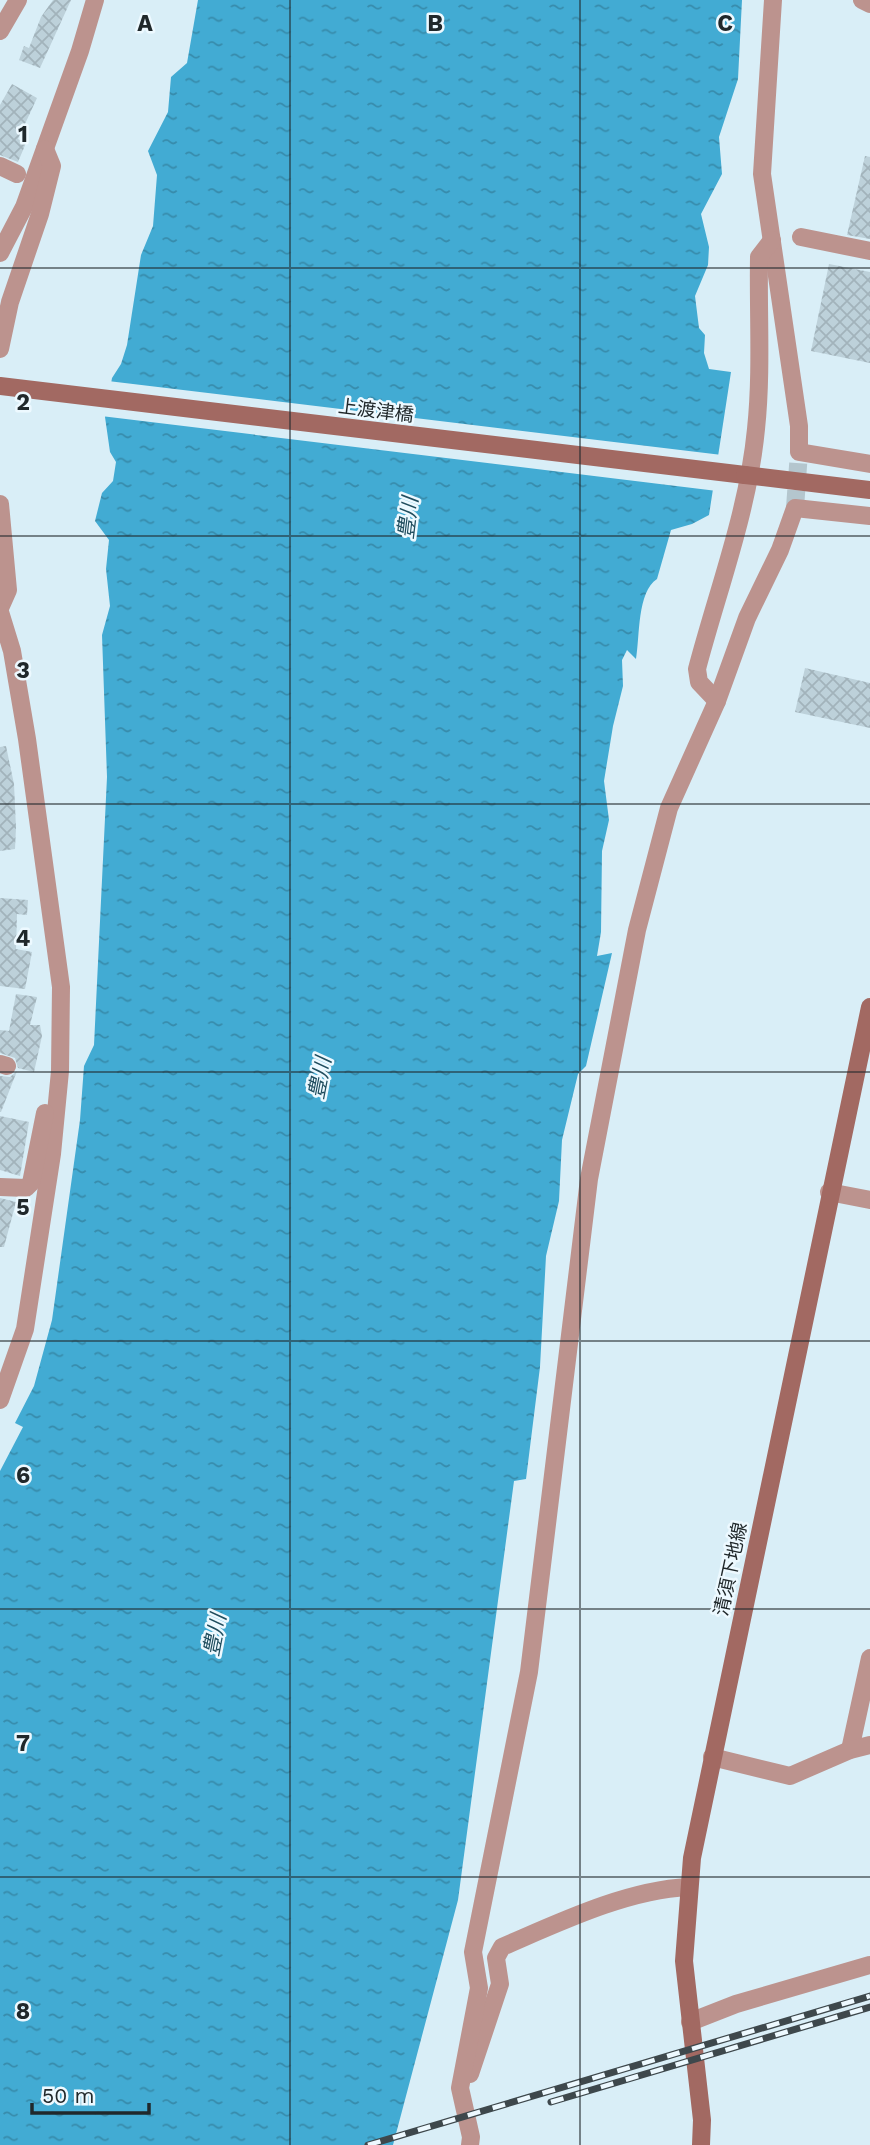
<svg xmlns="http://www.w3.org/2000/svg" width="870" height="2145" font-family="'Work Sans','Noto Sans JP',sans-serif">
	<defs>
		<pattern id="water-ripples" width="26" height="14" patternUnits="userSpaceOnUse" patternTransform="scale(1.75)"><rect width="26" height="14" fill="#42abd3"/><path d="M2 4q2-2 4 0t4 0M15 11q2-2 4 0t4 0" fill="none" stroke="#378bab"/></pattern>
		<pattern id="building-cross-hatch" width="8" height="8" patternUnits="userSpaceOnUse" patternTransform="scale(1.75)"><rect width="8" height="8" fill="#bdd1da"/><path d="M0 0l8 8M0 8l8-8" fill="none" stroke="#a2b3bb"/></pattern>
	</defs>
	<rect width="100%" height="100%" fill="#d9eef7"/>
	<path fill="url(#water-ripples)" d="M198 0H742L738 79 719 137 722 174 701 214 709 247 708 265 695 296 699 328 705 335 704 353 709 369 731 372 709 515 692 524 671 530 657 579C637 592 640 636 636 659L627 650 622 660 623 686 613 726 604 781 609 820 602 851 601 932 597 956 612 953 586 1066 578 1074 562 1140 559 1201 546 1256 540 1367 526 1479 514 1481 458 1900 393 2145H0V1471L23 1427 15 1423 34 1386 52 1320 80 1120 84 1066 94 1045 107 777 102 635 110 606 106 569 109 540 95 521 102 493 113 481 116 462 110 452 105 417 112 378 121 364 127 345 141 255 153 226 157 175 148 151 168 112 171 77 187 63Z"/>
	<path fill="#d9eef7" d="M108 381 722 455 717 491 101 416Z"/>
	<g fill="url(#building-cross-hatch)">
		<path d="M53 0H71L40 68 19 60 24 46 29 48 41 17Z"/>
		<path d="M12 84 37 98 18 139 26 143 18 162 0 155V105Z"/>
		<path d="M865 156 870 157V239L847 235Z"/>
		<path d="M829 264 870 272V363L811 351Z"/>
		<path d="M805 668 870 683V728L795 712Z"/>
		<path d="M6 746 14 784 16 828 15 849 0 851V747Z"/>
		<path d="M0 898 28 900 27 915 17 914 16 949 32 952 25 989 0 986Z"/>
		<path d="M16 994 37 997 30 1025H40L42 1036 34 1072 18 1068 15 1058 0 1053V1030L9 1031Z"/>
		<path d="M17 1071 1 1112H0V1076L10 1077Z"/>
		<path d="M0 1116 29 1122 20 1176 0 1170Z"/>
		<path d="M0 1198 16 1202 4 1247H0Z"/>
	</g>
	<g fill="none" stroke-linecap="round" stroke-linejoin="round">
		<path stroke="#b4c6ce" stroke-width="18" stroke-dasharray="18 9" stroke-linecap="butt" d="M795 508 799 452"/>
		<g stroke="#bc938e" stroke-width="18">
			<path d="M773 0 762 174 799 426V452L870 464"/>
			<path d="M862 0 870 4"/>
			<path d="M0 31 18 0"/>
			<path d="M0 166 17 174"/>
			<path d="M801 237 870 251"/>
			<path d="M0 253 24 207 80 51 95 0"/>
			<path d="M0 349 10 302 40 214 52 166 45 149"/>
			<path d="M0 504 8 590 0 608"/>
			<path d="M0 612 12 651 27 739 61 987 60 1071 52 1154 25 1329 0 1400"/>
			<path d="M717 701 699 682 697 669C718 589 748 512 756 429 762 373 758 314 759 257L772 240"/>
			<path d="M0 1064 7 1066"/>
			<path d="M0 1187 26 1188 31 1183 45 1113"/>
			<path d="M829 1192 870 1200"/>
			<path d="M850 1750 870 1658"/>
			<path d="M712 1757 790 1776 850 1750 870 1745"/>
			<path d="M690 2022 736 2004 870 1965"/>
			<path d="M470 2074 500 1984 496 1958 502 1947C558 1923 626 1890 688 1887"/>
			<path d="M470 2145 471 2137 460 2088 479 1988 473 1952 529 1672 589 1179 637 930 669 808 717 701 747 618 780 550 795 508 870 516"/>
		</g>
		<g stroke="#a26962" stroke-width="18">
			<path d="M0 386 745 475"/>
			<path d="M701 2145 702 2120 684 1961 692 1858 870 1007"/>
		</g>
		<defs>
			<g id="rail">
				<path d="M551 2102 870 2007"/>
				<path d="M368 2145 870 1996"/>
			</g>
		</defs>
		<use href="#rail" stroke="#3e484c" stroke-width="7"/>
		<use href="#rail" stroke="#edf9ff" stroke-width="4.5" stroke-dasharray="13" stroke-linecap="butt"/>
		<path stroke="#a26962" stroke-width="18" d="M745 475 870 490"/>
	</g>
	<path fill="none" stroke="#20282b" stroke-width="2" stroke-opacity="0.55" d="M290 0V2145M580 0V2145M0 268H870M0 536H870M0 804H870M0 1072H870M0 1341H870M0 1609H870M0 1877H870"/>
	<g text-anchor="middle" stroke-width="5" stroke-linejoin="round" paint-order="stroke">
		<g font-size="19" fill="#20282b" stroke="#edf9ff">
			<text transform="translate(376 410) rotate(7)" y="7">上渡津橋</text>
			<text transform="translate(730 1569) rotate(-78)" y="7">清須下地線</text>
		</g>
		<g font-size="21" font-style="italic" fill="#204d5e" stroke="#edf9ff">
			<text transform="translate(408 518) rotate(-83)" y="7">豊川</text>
			<text transform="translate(320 1078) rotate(-79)" y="7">豊川</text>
			<text transform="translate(215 1635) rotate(-79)" y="7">豊川</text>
		</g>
	</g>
	<g font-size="23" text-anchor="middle" font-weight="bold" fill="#20282b" stroke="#edf9ff" stroke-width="5" stroke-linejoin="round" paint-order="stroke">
		<text x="145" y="31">A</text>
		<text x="435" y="31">B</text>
		<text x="725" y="31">C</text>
		<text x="23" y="142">1</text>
		<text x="23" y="410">2</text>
		<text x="23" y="678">3</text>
		<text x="23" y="946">4</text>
		<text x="23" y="1215">5</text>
		<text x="23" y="1483">6</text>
		<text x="23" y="1751">7</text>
		<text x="23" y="2019">8</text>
	</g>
	<path d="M32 2103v10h117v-10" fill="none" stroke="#20282b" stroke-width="3.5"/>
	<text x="42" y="2103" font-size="21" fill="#20282b" stroke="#edf9ff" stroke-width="5" paint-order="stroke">50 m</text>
</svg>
